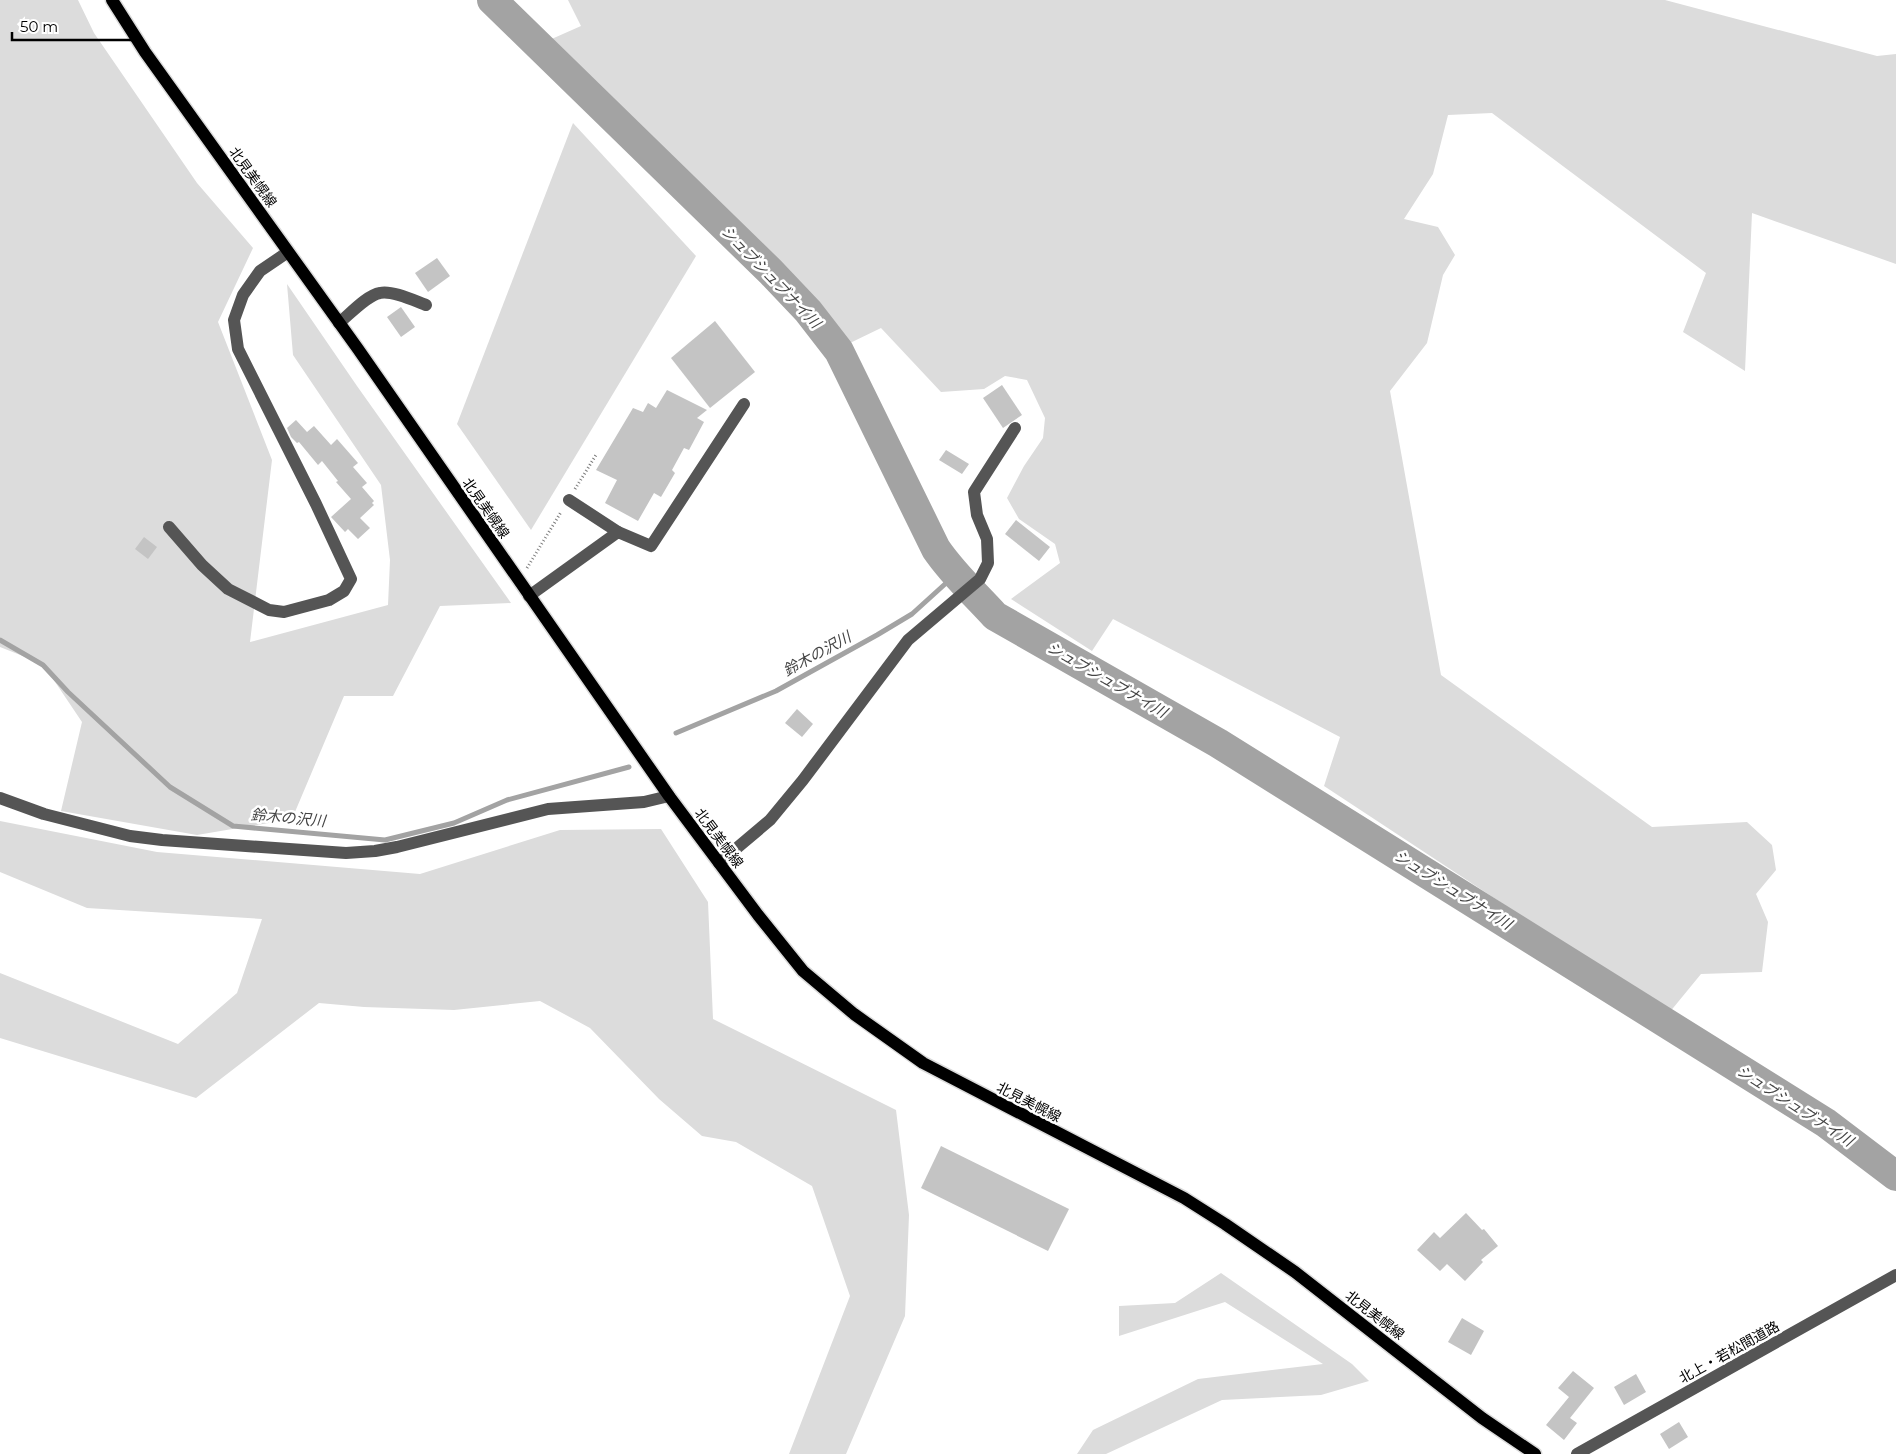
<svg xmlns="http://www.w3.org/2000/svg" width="1896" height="1454" font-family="Montserrat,'Noto Sans JP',sans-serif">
	<rect width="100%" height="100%" fill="#fff"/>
	<g fill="#dcdcdc">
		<path d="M0 0H78L94 33 197 183 253 248 218 322 272 460 250 642 388 605 390 560 381 485 293 355 287 284 357 386 511 603 440 606 393 696H344L292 819 197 835 61 811 82 722 43 664 0 647Z"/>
		<path d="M568 0H1665L1877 56 1896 54V264L1752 213 1745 371 1683 332 1706 273 1492 113 1448 115 1433 174 1404 219 1438 227 1455 255 1443 275 1427 343 1390 391 1441 675 1652 827 1747 822 1772 845 1776 870 1756 894 1768 922 1762 972 1701 974 1669 1013 1324 786 1340 737 1113 619 1092 651 1011 599 1060 563 1055 544 1019 519 1007 498 1024 466 1043 438 1045 418 1027 380 1005 376 984 389 941 392 881 328 850 343 807 326 529 49 581 26Z"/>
		<path d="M573 123 696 256 531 530 457 424Z"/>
		<path d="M0 821 157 852 420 874 560 830 661 829 708 902 713 1019 896 1110 909 1215 905 1316 846 1454H789L850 1296 812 1186 736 1142 702 1136 659 1099 590 1028 540 1001 454 1010 364 1007 319 1003 196 1098 0 1038V973L178 1044 237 993 262 919 87 908 0 872Z"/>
		<path d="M1221 1273 1352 1364 1369 1381 1321 1395 1222 1400 1106 1454H1077L1093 1430 1198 1379 1323 1364 1225 1302 1119 1336V1306L1175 1303Z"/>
	</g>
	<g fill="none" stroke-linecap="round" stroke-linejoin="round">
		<g stroke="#a3a3a3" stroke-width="5">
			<path d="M0 640 43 665 68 692 170 787 233 826 385 840 454 823 507 800 629 767"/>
			<path d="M676 733 776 691 877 635 912 614 955 575"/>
		</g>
		<path stroke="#a3a3a3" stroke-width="30" d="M492 0 771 272 808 311 839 351 936 549C953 574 975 594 995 616L1218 743 1826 1123 1896 1176"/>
	</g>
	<g fill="#c4c4c4">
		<path d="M437 258 450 276 428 292 415 273Z"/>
		<path d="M401 307 415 327 401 337 387 317Z"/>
		<path d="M715 321 755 372 710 408 671 358Z"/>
		<path d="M1002 385 1022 415 1003 428 983 398Z"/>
		<path d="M667 390 707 410 697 418 704 422 689 450 684 448 672 470 675 473 661 497 654 493 638 521 605 503 617 480 596 470 633 408 643 412 648 403 656 408Z"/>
		<path d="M296 420 307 432 314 426 331 445 337 439 358 463 353 467 367 483 362 487 374 501 372 503 374 505 360 518 370 528 358 539 348 529 345 532 331 517 351 499 336 482 338 481 322 461 318 465 299 442 297 443 291 437 287 428Z"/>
		<path d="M946 450 969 464 962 474 939 460Z"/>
		<path d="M1016 520 1050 547 1039 561 1005 534Z"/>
		<path d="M144 537 157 547 148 559 135 549Z"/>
		<path d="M797 709 813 724 802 737 785 723Z"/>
		<path d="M941 1146 1069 1209 1048 1251 921 1188Z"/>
		<path d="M1466 1213 1482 1230 1484 1229 1498 1246 1481 1260 1483 1262 1465 1281 1447 1264 1440 1271 1417 1250 1434 1232 1440 1238Z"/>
		<path d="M1462 1318 1484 1331 1471 1355 1448 1342Z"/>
		<path d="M1573 1371 1594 1388 1570 1418 1577 1423 1564 1440 1546 1425 1569 1397 1558 1388Z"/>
		<path d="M1636 1374 1646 1392 1624 1405 1614 1387Z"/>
		<path d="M1679 1422 1688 1437 1669 1449 1660 1434Z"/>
	</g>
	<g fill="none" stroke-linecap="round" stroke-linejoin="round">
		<defs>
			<path id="major" d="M112 0 145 52 358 349 669 796 758 915 803 971 854 1014 923 1063 1184 1198 1225 1224 1295 1272 1482 1418 1535 1454"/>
		</defs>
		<use href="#major" stroke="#dbdbdb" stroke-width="15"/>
		<g stroke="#777" stroke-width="3" stroke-dasharray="1 2.5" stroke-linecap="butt">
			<path d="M575 489 596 455"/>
			<path d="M527 568 561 512"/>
		</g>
		<g stroke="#555" stroke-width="12">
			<path d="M339 323C349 315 367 295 380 293 392 290 415 301 426 305"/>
			<path d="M569 500 618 532"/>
			<path d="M169 527 202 565 228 589 269 610 284 612 329 600 344 591 351 579 316 504 238 349 234 320 243 295 260 271 288 252"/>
			<path d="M529 596 618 532 651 546 744 404"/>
			<path d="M0 798 44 814 130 836 162 840 346 853 375 851 397 847 548 809 644 802 669 796"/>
			<path d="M719 863 770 820 803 780 908 640 980 579 988 563 987 539 977 515 974 492 1015 428"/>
			<path d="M1577 1454 1896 1275"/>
		</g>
		<use href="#major" stroke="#000" stroke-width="12"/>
	</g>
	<g text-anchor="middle" stroke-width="5" stroke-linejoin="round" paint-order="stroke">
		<g font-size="14" fill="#000" stroke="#fff">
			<text transform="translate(253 177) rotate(54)" y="5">北見美幌線</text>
			<text transform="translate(486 508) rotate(55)" y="5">北見美幌線</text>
			<text transform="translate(719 838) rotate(53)" y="5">北見美幌線</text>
			<text transform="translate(1029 1102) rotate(27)" y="5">北見美幌線</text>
			<text transform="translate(1375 1315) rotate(38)" y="5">北見美幌線</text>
			<text transform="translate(1729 1352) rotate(-29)" y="5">北上・若松間道路</text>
		</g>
		<g font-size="15" font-style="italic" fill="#444" stroke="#fff">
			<text transform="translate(771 277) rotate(46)" y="5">シュブシュブナイ川</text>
			<text transform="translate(817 654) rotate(-29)" y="5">鈴木の沢川</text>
			<text transform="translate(1107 680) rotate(30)" y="5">シュブシュブナイ川</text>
			<text transform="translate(288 818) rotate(5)" y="5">鈴木の沢川</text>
			<text transform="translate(1453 890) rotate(32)" y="5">シュブシュブナイ川</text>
			<text transform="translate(1795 1106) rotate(33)" y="5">シュブシュブナイ川</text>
		</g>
	</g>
	<path d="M12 32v8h122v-8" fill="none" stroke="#000000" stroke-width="2.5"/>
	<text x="20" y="32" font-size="15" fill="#000000" stroke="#ffffff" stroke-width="4" paint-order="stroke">50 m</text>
</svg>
